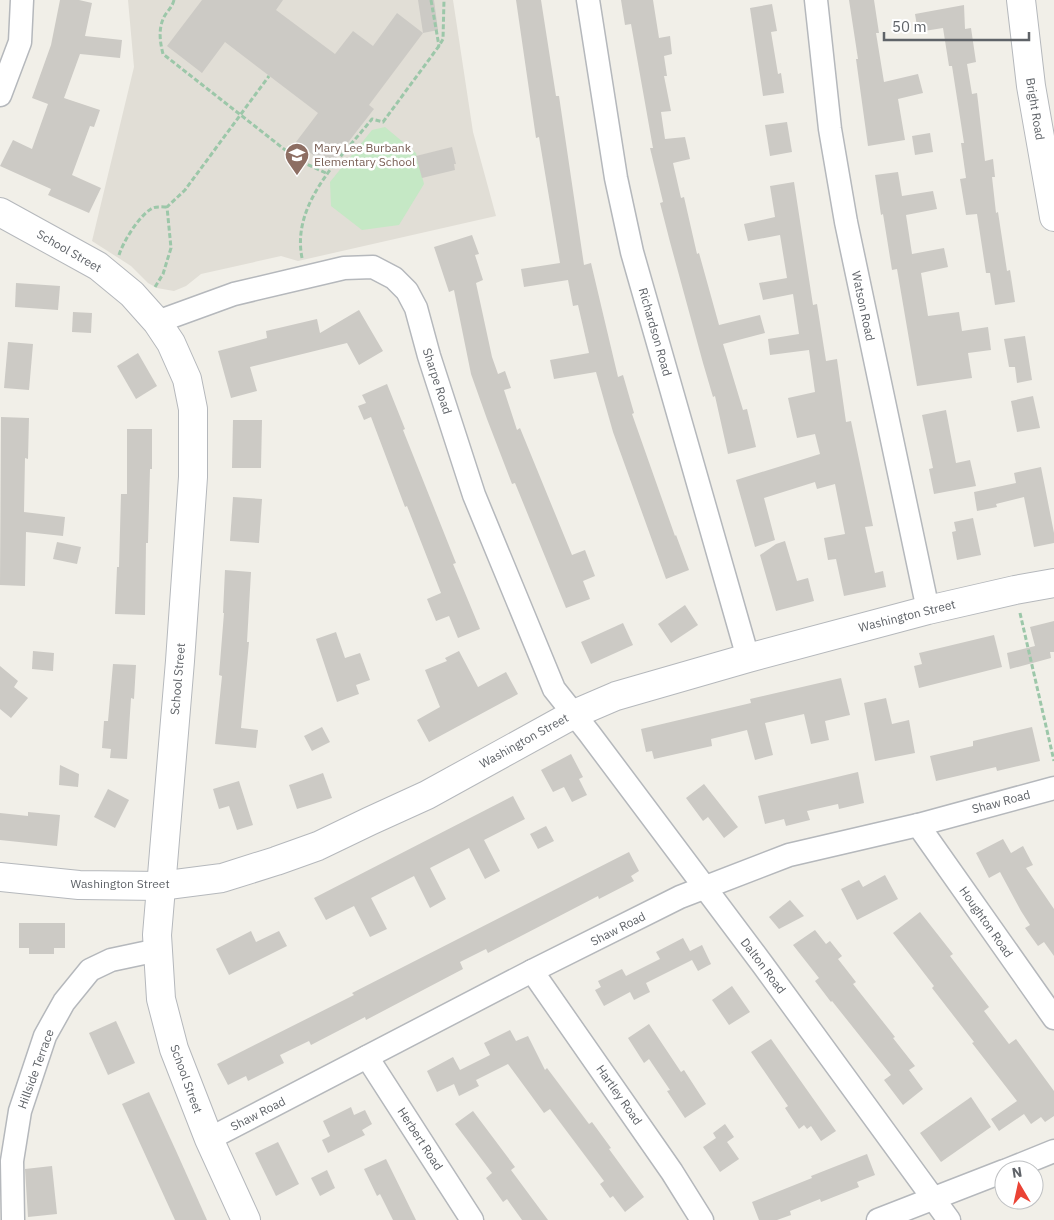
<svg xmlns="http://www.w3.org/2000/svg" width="1054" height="1220" font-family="'IBM Plex Sans',sans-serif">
	<rect width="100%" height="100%" fill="#f1efe8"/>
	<path fill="#e1ded6" d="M128 0H453L473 132 496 216 298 261 281 256 201 274 186 286 174 291 157 288 148 283 131 266 92 241 134 67Z"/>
	<path fill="#c5e8c5" d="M385 127 416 153 424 184 399 225 362 230 331 206 330 182 372 130Z"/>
	<g fill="#cccac5">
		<path d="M60 0H79L92 3 85 36 122 40 120 58 80 54 64 98 100 110 94 127 90 126 72 175 101 188 89 213 48 195 51 189 0 166 13 140 32 149 48 104 32 98 51 45Z"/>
		<path d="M202 0H283L276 10 335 54 353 31 373 46 397 13 423 33 369 105 374 109 329 167 296 142 318 113 225 42 202 73 167 46Z"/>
		<path d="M418 0H434L438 30 423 33Z"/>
		<path d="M516 0H541L556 96H559L584 265 591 263 618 377 623 375 634 413 632 414 675 536 676 535 689 570 666 579 613 432 596 372 554 379 550 360 589 353 578 305 573 306 568 280 524 287 521 269 560 263 539 137 536 138Z"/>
		<path d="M621 0H653L659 38 670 36 672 54 664 56 667 76H664L671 111 661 112 665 139 685 137 690 159 673 163 681 198 684 197 697 254 699 253 719 325 760 315 765 333 723 344 743 410 747 409 756 447 728 454 715 396 713 397 703 363 670 242 660 203 663 202 650 148H653L631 24 625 25Z"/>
		<path d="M849 0H874L879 33H876L884 82 918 74 923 93 898 99 905 140 868 146 856 59H858Z"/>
		<path d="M772 4 777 31 771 32 778 74 781 73 784 93 763 96 750 8Z"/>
		<path d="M964 5 965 29 971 28 976 62 967 64 972 94 977 93 985 161 993 159 995 177H992L996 213 998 212 1007 271 1010 270 1015 302 995 305 990 273H986L977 214 966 215 960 179 966 178 961 143H964L952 66H949L943 28 918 32 915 14Z"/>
		<path d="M787 122 792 152 770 156 765 125Z"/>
		<path d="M930 133 933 152 915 155 912 136Z"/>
		<path d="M452 147 456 164H454L455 170 422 178 416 156Z"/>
		<path d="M898 172 902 196 933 191 937 209 906 215 912 254 944 248 948 267 921 273 928 316 959 312 962 331 988 327 991 350 968 353 972 378 917 386 897 269 892 270 883 214 881 215 875 175Z"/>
		<path d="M794 182 813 305 817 304 826 361 837 359 846 422 851 421 873 526 865 527 875 573 883 571 886 587 844 596 836 559 828 560 824 538 845 534 835 484 817 489 815 482 764 498 775 540 755 547 736 480 820 454 815 434 797 438 788 398 815 392 809 350 770 355 768 339 799 334 793 294 763 300 759 283 787 278 780 235 748 241 744 224 775 217 770 186Z"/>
		<path d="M472 235 479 254 475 255 483 280 476 283 492 357 498 374 505 371 511 388 504 390 517 430 520 428 572 555 585 550 595 576 583 581 590 599 566 608 515 483 512 484 487 419 471 374 454 290 449 292 434 247Z"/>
		<path d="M16 283 60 286 58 310 15 307Z"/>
		<path d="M359 310 383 351 359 365 347 343 250 367 257 391 231 398 218 351 267 338 266 331 317 319 320 333Z"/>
		<path d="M73 312 92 313 91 333 72 332Z"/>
		<path d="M1025 336 1032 380 1017 383 1015 367H1009L1004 339Z"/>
		<path d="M8 342 33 344 29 390 4 388Z"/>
		<path d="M138 353 157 386 136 399 117 366Z"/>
		<path d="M387 384 405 429 403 430 456 563 453 564 480 629 458 638 449 616 436 621 427 599 441 593 407 506 405 507 371 417 364 420 358 406 366 403 362 395Z"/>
		<path d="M1033 396 1040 428 1017 432 1011 401Z"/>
		<path d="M946 410 956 463 970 460 976 486 934 494 929 469 933 468 922 415Z"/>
		<path d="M1 417 29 418 28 459 25 458 24 512 65 517 63 536 26 532 25 586 0 585Z"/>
		<path d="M233 420H262L261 468H232Z"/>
		<path d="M127 429H152V469H150L148 543H146L145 615 115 614 117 567H119L121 494H127Z"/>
		<path d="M1041 467 1054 533V543L1034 547 1024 497 996 504 997 507 977 511 974 492 1016 483 1014 473Z"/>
		<path d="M233 497 262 499 259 543 230 541Z"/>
		<path d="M973 518 981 555 957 560 952 532 956 531 954 522Z"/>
		<path d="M785 541 797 581 808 578 814 601 776 611 760 555 776 544Z"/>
		<path d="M57 542 81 547 77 564 53 559Z"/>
		<path d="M225 570 251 572 247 642H249L241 728 258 730 256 748 215 744 222 676 219 675 224 613H223Z"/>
		<path d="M685 605 698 625 671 643 658 624Z"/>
		<path d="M1054 621V652H1050L1051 658 1010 669 1007 653 1035 646 1030 627Z"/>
		<path d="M623 623 633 645 591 664 581 642Z"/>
		<path d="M336 632 345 658 360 653 370 680 356 685 359 694 337 702 316 639Z"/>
		<path d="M994 635 1002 667 919 688 914 666 922 664 919 653Z"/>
		<path d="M33 651 54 653 53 671 32 669Z"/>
		<path d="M459 651 478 687 506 672 518 694 429 742 417 720 440 707 425 670 447 661 445 658Z"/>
		<path d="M113 664 136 665 134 699 131 698 127 759 110 758 111 749 102 748 104 721H108Z"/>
		<path d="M0 666 18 681 14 687 28 698 11 718 0 709Z"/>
		<path d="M841 678 850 715 825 721 829 740 811 744 804 714 765 723 773 755 755 760 747 730 711 739 712 746 654 759 652 751 646 752 641 729 751 703 750 699Z"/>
		<path d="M886 698 892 724 909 720 915 753 875 761 864 703Z"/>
		<path d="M322 727 330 742 312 751 304 736Z"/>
		<path d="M1032 727 1040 761 997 771 996 767 936 781 930 756 973 746V741Z"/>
		<path d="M571 754 583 777 579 779 587 795 572 802 564 787 553 792 541 770Z"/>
		<path d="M60 765 79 774 78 787 59 785Z"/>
		<path d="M858 772 864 803 839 809 838 804 807 811 810 820 786 826 784 819 765 824 758 796Z"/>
		<path d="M323 773 332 798 297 809 289 785Z"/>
		<path d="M239 781 253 825 237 830 229 806 219 809 213 789Z"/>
		<path d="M704 784 738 827 724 838 708 817 703 821 686 798Z"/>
		<path d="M108 789 129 800 115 828 94 817Z"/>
		<path d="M513 796 525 819 484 840 500 871 485 879 469 848 430 868 446 899 430 908 414 876 371 898 387 929 370 937 354 906 326 920 314 898Z"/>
		<path d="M28 812 60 815 57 846 0 840V813L28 816Z"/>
		<path d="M546 826 554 841 538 849 530 834Z"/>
		<path d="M1003 839 1011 853 1023 846 1033 865 1026 868 1054 909V956L1044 942 1038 946 1025 928 1030 925 1021 911 1000 872 989 878 976 853Z"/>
		<path d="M629 852 639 871 631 876 634 881 599 899 598 896 488 953 486 949 460 962 463 969 366 1020 365 1017 311 1045 309 1041 280 1055 284 1063 248 1081 246 1076 228 1085 217 1064 354 995 352 993Z"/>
		<path d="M885 875 898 899 857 920 841 889 859 880 863 887Z"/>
		<path d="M790 900 804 916 779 929 769 917Z"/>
		<path d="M920 912 953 954 950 956 989 1007 984 1011 1009 1044 1016 1039 1054 1091V1116L1045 1122 1041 1117 1031 1124 1024 1114 999 1131 991 1119 1017 1101 972 1043 974 1042 932 988 934 986 893 933Z"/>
		<path d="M19 923H65V948H54V954H29V948H19Z"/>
		<path d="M815 930 826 944 830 941 842 956 838 959 856 982 853 984 895 1037 893 1038 915 1066 909 1070 923 1089 903 1105 884 1080 891 1075 832 1001 831 1002 815 981 819 978 793 945Z"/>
		<path d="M251 931 256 942 279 931 287 946 229 975 216 949Z"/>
		<path d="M683 938 690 951 702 945 711 964 698 971 692 960 646 983 650 992 634 1000 630 992 604 1006 595 990 601 987 598 981 622 969 626 976 660 959 656 952Z"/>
		<path d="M732 986 750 1012 729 1025 712 1000Z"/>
		<path d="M116 1021 135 1063 108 1075 89 1033Z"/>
		<path d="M649 1024 681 1072 684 1070 706 1104 685 1118 667 1091 670 1090 649 1059 644 1063 628 1038Z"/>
		<path d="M510 1030 516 1041 528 1036 545 1070 547 1068 589 1124 592 1122 611 1148 609 1149 644 1197 625 1212 613 1196 610 1198 600 1184 604 1181 550 1109 544 1113 508 1064 476 1080 479 1086 459 1096 454 1084 437 1092 427 1071 453 1057 460 1070 490 1055 484 1043Z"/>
		<path d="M771 1039 836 1131 821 1141 811 1126 807 1129 804 1125 799 1129 785 1108 788 1106 751 1052Z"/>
		<path d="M149 1092 177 1153 207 1220H175L122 1104Z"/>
		<path d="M971 1097 991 1127 941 1162 920 1133Z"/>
		<path d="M351 1107 354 1115 365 1110 372 1124 362 1130 365 1135 328 1153 322 1140 330 1136 323 1121Z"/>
		<path d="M473 1111 515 1167 511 1170 548 1220H522L507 1199 503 1202 486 1178 492 1173 455 1124Z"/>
		<path d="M725 1124 734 1137 727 1142 739 1159 720 1172 703 1147 716 1138 713 1133Z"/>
		<path d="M278 1142 299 1184 276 1196 255 1153Z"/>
		<path d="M867 1154 875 1175 857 1182 859 1187 821 1202 820 1199 790 1211 791 1215 777 1220H759L752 1202 812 1178 811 1176Z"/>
		<path d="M386 1159 416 1220H393L380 1194 377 1196 364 1169Z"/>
		<path d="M52 1166 57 1214 28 1217 25 1169Z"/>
		<path d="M327 1170 335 1188 320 1196 311 1178Z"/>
	</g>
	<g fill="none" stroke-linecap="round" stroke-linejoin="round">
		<defs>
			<g id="minor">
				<path d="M588 0 616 178 632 252 748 658"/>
				<path d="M816 0 830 129 846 222 928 610"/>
				<path d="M0 95 20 42 22 0"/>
				<path d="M157 322 234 294 344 268 373 267 394 278 407 291 416 308 429 356 474 495 554 689 589 733 763 965 949 1220"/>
				<path d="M918 825 1054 1018"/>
				<path d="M532 971 672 1172 702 1220"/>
				<path d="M367 1057 472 1220"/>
				<path d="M209 1139 532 971 680 897 789 855 918 825 1054 788"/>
				<path d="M1007 1170 1054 1151"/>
				<path d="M13 1220 12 1161 20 1111 45 1036 64 1002 90 970 111 960 158 950"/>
				<path d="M878 1220 1004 1171"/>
			</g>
			<g id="tertiary">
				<path d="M1021 0 1031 86 1054 217"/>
				<path d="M0 212 98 266 132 294 157 322 171 343 187 379 193 409V477L180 661 157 935 161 999 174 1049 209 1139 246 1220"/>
				<path d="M0 877 79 885 160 886 222 878 276 861 318 846 370 821 427 795 574 714 616 696 748 658 928 610 1015 590 1054 583"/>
			</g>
		</defs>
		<use href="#minor" stroke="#b5b8bc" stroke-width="25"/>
		<use href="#tertiary" stroke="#b5b8bc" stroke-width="30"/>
		<g stroke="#9cc7a9" stroke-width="3" stroke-dasharray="5 2.5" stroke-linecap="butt">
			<path d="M174 0C172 8 167 11 164 17 158 29 160 42 163 54L298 160 328 174"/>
			<path d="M431 0 439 46"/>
			<path d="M119 255C123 242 139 216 151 209 155 206 163 207 167 207"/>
			<path d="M302 258C291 203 341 158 372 119L383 122 439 46 443 39 444 0"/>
			<path d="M155 287 163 274 171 248 167 207 185 190 269 76"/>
			<path d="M1020 613 1054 761"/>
		</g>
		<use href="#minor" stroke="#fff" stroke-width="22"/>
		<use href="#tertiary" stroke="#fff" stroke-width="28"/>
	</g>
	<defs>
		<symbol id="school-pin" viewBox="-11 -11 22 30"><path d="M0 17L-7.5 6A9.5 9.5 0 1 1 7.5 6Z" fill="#8d6e63" stroke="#fff"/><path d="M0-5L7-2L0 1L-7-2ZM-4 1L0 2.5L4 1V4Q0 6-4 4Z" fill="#fff"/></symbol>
	</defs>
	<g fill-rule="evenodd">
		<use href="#school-pin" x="283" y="141" width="28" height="38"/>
	</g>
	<g text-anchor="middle" stroke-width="5" stroke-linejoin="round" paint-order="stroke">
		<g font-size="12" fill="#5f6368" stroke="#fff">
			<text transform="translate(1035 109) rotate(81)" y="4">Bright Road</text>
			<text transform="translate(69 251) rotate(30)" y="4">School Street</text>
			<text transform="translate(863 306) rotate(78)" y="4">Watson Road</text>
			<text transform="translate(655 332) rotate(74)" y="4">Richardson Road</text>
			<text transform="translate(437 381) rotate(72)" y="4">Sharpe Road</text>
			<text transform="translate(907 616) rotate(-14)" y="4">Washington Street</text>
			<text transform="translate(178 679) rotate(-85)" y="4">School Street</text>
			<text transform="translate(524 741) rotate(-29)" y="4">Washington Street</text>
			<text transform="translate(1001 802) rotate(-15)" y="4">Shaw Road</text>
			<text x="120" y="888">Washington Street</text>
			<text transform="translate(986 922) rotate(55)" y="4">Houghton Road</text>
			<text transform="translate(618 929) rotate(-27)" y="4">Shaw Road</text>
			<text transform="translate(763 966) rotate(53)" y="4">Dalton Road</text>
			<text transform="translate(36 1069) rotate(-70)" y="4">Hillside Terrace</text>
			<text transform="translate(186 1079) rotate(70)" y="4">School Street</text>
			<text transform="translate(619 1095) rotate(55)" y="4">Hartley Road</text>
			<text transform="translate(258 1114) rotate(-27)" y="4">Shaw Road</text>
			<text transform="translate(420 1139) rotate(57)" y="4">Herbert Road</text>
		</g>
		<g font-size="12" fill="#785e54" stroke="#fff" text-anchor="start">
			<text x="314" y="152">Mary Lee Burbank<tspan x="314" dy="14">Elementary School</tspan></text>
		</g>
	</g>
	<g transform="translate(1019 1185) rotate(351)"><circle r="24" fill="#ffffff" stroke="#bfc1c3"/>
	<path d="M0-4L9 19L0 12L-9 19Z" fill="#ea4335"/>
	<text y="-8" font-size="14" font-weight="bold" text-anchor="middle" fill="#5f6368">N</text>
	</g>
	<path d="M884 32v8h145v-8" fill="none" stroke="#5f6368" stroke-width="2.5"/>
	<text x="892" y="32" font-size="15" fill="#5f6368" stroke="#ffffff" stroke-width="4" paint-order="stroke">50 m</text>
</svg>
